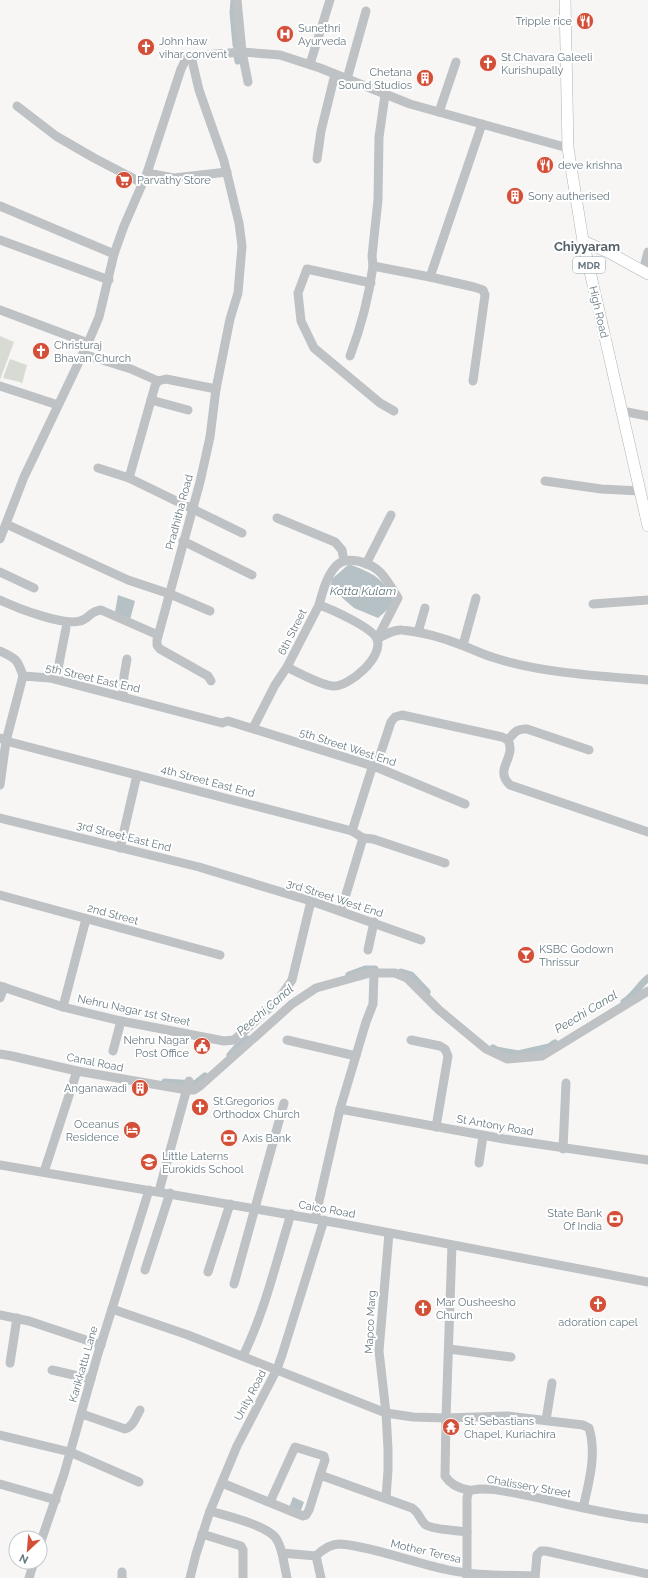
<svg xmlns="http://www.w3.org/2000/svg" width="648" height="1578" font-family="Raleway,sans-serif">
	<rect width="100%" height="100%" fill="#f7f6f4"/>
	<g fill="#d7dbd3">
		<path d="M0 336 14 342 0 380Z"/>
		<path d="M10 359 27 365 22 384 20 382 3 378Z"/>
	</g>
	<g fill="#b5c1c5">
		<path d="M349 564C374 574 383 577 395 603L378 618 354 608 330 587 332 579Z"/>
		<path d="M118 595 135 601 130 620 115 612Z"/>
		<path d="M293 1497 304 1502 300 1513 289 1508Z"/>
	</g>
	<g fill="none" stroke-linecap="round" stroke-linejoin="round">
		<g stroke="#b5c1c5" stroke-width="7">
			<path d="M234 0 233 13 236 45"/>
			<path d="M237 56 238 61"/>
			<path d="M401 972 411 975 427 992"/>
			<path d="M349 975 365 969H375"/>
			<path d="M624 1002C634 996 639 985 648 978"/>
			<path d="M493 1048 496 1050 518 1054 549 1047 555 1043"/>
			<path d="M230 1055 238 1046 247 1039"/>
			<path d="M165 1082 195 1084 205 1076"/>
		</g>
		<defs>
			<g id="major">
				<path d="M565 0 568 148 583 241 648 526"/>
				<path d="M583 241 608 252 648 274"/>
			</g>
		</defs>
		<use href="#major" stroke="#afb5b8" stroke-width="12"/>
		<g stroke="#bec2c5" stroke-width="9">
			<path d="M237 0 242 52 248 82"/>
			<path d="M191 56 199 90 224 161 239 223 242 246 238 293 230 319 216 389 210 437 200 482 157 640V645L160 649 208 676 211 681"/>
			<path d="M310 64 330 0"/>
			<path d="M347 79 366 11"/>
			<path d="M385 95 379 137 378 200 372 256 373 266 430 277 482 124"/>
			<path d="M17 106 56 136 94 158 142 183"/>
			<path d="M439 112 456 62"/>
			<path d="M317 159 321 131 335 74"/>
			<path d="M147 173 174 178 227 172"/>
			<path d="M0 206 114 254"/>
			<path d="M0 240 109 280"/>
			<path d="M643 271 648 252"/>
			<path d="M430 277 474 287 483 290 485 295 473 381"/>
			<path d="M371 283 307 269 298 293 301 321 314 348 380 403 394 411"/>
			<path d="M0 310 88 343"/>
			<path d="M83 354 131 369 158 381"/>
			<path d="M350 356C361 327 369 296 373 266"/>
			<path d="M0 386 58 405"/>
			<path d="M151 400 188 410"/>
			<path d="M622 411 648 416"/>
			<path d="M98 468 129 478 242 533"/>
			<path d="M129 478 155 386 158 381 166 379 216 389"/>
			<path d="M545 481 601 489 640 491"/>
			<path d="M277 518 335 542 342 550 344 561"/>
			<path d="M6 524 128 580 170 594 210 611"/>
			<path d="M0 539 24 477 88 343 99 317 114 254 124 226 147 173 181 69 186 59 191 56 242 52 280 55 320 68 410 104 568 148"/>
			<path d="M183 541 252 575"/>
			<path d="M366 564 391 515"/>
			<path d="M0 572 34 588"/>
			<path d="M0 600C17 608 63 626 80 621 89 619 90 611 101 610L158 635"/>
			<path d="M593 604 648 600"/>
			<path d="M319 605C323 591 326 577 336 566 347 554 371 563 381 573 388 581 393 590 398 598L377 639"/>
			<path d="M418 632 425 608"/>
			<path d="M377 639C385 635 394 629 402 630 423 632 444 638 464 646 474 650 484 655 495 658 541 673 600 676 648 680"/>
			<path d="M463 645 476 598"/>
			<path d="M0 651C16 658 18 660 23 676"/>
			<path d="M56 679 66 628"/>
			<path d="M123 697 124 676 127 659"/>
			<path d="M253 728 275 685 287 667C299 673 321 685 333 686 349 687 384 657 377 639 373 628 331 609 319 605L287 667"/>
			<path d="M0 738 6 741 23 676 50 678 222 723 228 721 376 767 465 804"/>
			<path d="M508 740C514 733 517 728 527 729L589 750"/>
			<path d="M0 785 6 741 352 831 363 838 373 839 445 863"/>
			<path d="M0 818 199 867 311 901 421 940"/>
			<path d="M352 831 372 768 376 767 391 722 395 717 402 715 502 737 508 740C517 758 493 769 510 785L648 832"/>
			<path d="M120 848 137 775"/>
			<path d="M0 895 220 955"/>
			<path d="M341 911 363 838"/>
			<path d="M86 919 63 1007 121 1021 224 1041 234 1040 241 1034 278 1000 292 980 311 901"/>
			<path d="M368 950 374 922"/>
			<path d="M0 986 63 1007"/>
			<path d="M0 998 4 987"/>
			<path d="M287 1040 356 1056"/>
			<path d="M411 1040 440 1046 445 1049 448 1056 436 1127"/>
			<path d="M113 1051 121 1021"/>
			<path d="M0 1054 12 1056 77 1071 187 1090H194L200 1086 292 1004 316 988 370 973H395L407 978 439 1010 486 1049 507 1059 542 1056 648 991"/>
			<path d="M340 1109 504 1139 648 1160"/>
			<path d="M563 1149 566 1083"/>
			<path d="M479 1163 483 1136"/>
			<path d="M0 1165 343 1224 648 1282"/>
			<path d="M44 1172 77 1071"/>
			<path d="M159 1191 189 1081"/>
			<path d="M315 1219 340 1109 366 1022 373 1004 374 973"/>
			<path d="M145 1270 170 1193"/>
			<path d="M208 1272 230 1204"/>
			<path d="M234 1284 284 1103"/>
			<path d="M112 1309 188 1335 386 1413 413 1417 446 1418 452 1245"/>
			<path d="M0 1315 29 1321 101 1345"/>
			<path d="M449 1349 511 1357"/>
			<path d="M243 1356C265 1311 276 1262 291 1214"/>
			<path d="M10 1363 17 1318"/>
			<path d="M52 1370 91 1379"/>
			<path d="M82 1414 125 1429C133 1427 136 1417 140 1410"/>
			<path d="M546 1420 552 1383"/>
			<path d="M0 1435 70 1452 139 1482"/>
			<path d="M222 1483 303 1516 306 1515 309 1510 320 1475 412 1508C420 1513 420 1521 426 1525 434 1530 457 1530 467 1532"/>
			<path d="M0 1484 56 1500"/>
			<path d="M386 1498 388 1470V1449L386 1413 379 1351 389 1233"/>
			<path d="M270 1502 295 1447 324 1456 325 1460 320 1475"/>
			<path d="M583 1508C589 1482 597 1454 589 1428L583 1425 507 1416 446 1418 445 1476C450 1484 458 1488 468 1490 471 1491 476 1489 480 1489 485 1489 492 1489 498 1490 548 1498 597 1514 648 1519"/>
			<path d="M210 1511C227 1516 262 1524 274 1536 279 1541 280 1547 282 1553"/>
			<path d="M202 1534 241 1546 243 1550V1578"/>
			<path d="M40 1544 64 1474 97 1357 149 1190"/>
			<path d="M316 1556C323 1549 330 1544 340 1544 374 1547 411 1562 444 1569 473 1576 505 1575 535 1576"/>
			<path d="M29 1578 34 1562"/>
			<path d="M122 1578V1572"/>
			<path d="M190 1578 196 1554 210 1511 237 1446 277 1369 282 1355 324 1220"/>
			<path d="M287 1578 282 1553 316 1556 321 1578"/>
			<path d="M467 1578V1498L469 1490"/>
			<path d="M535 1578 537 1555 541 1551H546L648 1574"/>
		</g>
		<use href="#major" stroke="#fff" stroke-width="11"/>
	</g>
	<defs>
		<symbol id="restaurant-disc" viewBox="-11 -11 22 22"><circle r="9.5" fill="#d34f37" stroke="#fff"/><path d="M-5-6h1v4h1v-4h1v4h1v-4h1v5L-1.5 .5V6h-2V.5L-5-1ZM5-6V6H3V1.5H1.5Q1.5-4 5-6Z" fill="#fff"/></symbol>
		<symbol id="hospital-disc" viewBox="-11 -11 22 22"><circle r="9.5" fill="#d34f37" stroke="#fff"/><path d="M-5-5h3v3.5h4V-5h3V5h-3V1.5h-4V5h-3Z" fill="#fff"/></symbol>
		<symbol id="church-disc" viewBox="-11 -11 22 22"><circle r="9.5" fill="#d34f37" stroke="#fff"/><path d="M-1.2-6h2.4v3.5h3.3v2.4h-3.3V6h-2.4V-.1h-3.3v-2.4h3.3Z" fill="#fff"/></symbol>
		<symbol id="building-disc" viewBox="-11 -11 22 22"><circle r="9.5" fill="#d34f37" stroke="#fff"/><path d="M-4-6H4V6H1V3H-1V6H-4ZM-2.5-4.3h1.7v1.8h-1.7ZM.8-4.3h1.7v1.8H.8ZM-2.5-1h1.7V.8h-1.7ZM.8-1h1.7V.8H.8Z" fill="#fff"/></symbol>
		<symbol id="supermarket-disc" viewBox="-11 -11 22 22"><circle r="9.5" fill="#d34f37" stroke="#fff"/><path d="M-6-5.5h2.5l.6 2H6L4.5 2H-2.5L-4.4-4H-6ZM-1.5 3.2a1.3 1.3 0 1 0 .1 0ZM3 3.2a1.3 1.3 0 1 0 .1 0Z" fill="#fff"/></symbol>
		<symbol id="bar-disc" viewBox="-11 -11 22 22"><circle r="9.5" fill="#d34f37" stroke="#fff"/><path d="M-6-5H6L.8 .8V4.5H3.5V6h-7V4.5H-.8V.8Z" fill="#fff"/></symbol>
		<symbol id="civic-disc" viewBox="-11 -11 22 22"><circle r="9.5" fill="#d34f37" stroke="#fff"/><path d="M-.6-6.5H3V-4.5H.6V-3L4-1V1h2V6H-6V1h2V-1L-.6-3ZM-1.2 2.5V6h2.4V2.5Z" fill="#fff"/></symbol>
		<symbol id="hotel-disc" viewBox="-11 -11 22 22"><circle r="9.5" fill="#d34f37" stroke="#fff"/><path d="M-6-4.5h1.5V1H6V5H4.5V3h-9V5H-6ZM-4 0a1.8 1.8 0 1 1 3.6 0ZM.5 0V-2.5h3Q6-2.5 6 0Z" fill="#fff"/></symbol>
		<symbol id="bank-disc" viewBox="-11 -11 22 22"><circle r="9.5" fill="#d34f37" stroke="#fff"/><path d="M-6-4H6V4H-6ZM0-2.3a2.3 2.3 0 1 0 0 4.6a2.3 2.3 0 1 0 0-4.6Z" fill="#fff"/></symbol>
		<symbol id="school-disc" viewBox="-11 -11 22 22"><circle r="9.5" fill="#d34f37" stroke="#fff"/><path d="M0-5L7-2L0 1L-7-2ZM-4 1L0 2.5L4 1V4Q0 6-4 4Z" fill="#fff"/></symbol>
		<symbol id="temple-disc" viewBox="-11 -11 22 22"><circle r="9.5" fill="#d34f37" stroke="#fff"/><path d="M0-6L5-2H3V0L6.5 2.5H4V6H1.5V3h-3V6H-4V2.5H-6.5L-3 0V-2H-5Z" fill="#fff"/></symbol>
	</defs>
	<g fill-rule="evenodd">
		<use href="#restaurant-disc" x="575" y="11" width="20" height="20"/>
		<use href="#hospital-disc" x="275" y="24" width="20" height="20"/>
		<use href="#church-disc" x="136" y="37" width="20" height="20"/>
		<use href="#church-disc" x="478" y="53" width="20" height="20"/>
		<use href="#building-disc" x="415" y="68" width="20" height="20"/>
		<use href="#restaurant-disc" x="535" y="155" width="20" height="20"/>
		<use href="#supermarket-disc" x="114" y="170" width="20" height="20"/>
		<use href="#building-disc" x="505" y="186" width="20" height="20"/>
		<use href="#church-disc" x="31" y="341" width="20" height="20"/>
		<use href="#bar-disc" x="516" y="945" width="20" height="20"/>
		<use href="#civic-disc" x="192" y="1036" width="20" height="20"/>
		<use href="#building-disc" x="130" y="1078" width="20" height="20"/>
		<use href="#church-disc" x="190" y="1097" width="20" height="20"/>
		<use href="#hotel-disc" x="122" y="1120" width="20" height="20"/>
		<use href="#bank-disc" x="219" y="1128" width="20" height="20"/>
		<use href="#school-disc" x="139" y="1152" width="20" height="20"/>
		<use href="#bank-disc" x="605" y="1209" width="20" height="20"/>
		<use href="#church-disc" x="588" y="1294" width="20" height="20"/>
		<use href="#church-disc" x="413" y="1298" width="20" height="20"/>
		<use href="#temple-disc" x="441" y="1417" width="20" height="20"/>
	</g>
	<g text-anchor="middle" stroke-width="4" stroke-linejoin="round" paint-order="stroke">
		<rect fill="#fff" stroke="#95a1a8" stroke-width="1" x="573" y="257" width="32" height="16" rx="3"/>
		<g font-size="10" font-weight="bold" fill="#687982">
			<text x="589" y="269">MDR</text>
		</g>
		<g font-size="11" fill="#687982" stroke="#fff" text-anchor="start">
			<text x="572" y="25" text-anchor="end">Tripple rice</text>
			<text x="298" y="32">Sunethri<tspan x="298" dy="13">Ayurveda</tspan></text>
			<text x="159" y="45">John haw<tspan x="159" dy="13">vihar convent</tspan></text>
			<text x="501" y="61">St.Chavara Galeeli<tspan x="501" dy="13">Kurishupally</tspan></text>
			<text x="412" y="76" text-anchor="end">Chetana<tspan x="412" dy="13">Sound Studios</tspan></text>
			<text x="558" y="169">deve krishna</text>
			<text x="137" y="184">Parvathy Store</text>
			<text x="528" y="200">Sony autherised</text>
			<text x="54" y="349">Christuraj<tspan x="54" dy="13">Bhavan Church</tspan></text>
			<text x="539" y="953">KSBC Godown<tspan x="539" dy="13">Thrissur</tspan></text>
			<text x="189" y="1044" text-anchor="end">Nehru Nagar<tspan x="189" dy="13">Post Office</tspan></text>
			<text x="127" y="1092" text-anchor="end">Anganawadi</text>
			<text x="213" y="1105">St.Gregorios<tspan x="213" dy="13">Orthodox Church</tspan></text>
			<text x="119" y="1128" text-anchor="end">Oceanus<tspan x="119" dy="13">Residence</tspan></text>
			<text x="242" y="1142">Axis Bank</text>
			<text x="162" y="1160">Little Laterns<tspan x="162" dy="13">Eurokids School</tspan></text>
			<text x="602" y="1217" text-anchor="end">State Bank<tspan x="602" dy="13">Of India</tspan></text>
			<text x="436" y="1306">Mar Ousheesho<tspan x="436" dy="13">Church</tspan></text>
			<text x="598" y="1326" text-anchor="middle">adoration capel</text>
			<text x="464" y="1425">St. Sebastians<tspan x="464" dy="13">Chapel, Kuriachira</tspan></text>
		</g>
		<g font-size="11" fill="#687982" stroke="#fff">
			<text transform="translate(599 312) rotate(77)" y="4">High Road</text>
			<text transform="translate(179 512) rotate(-75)" y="4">Pradhitha Road</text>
			<text transform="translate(292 632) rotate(-63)" y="4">6th Street</text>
			<text transform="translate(93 678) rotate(13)" y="4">5th Street East End</text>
			<text transform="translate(348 747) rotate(18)" y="4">5th Street West End</text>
			<text transform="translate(208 781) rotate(15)" y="4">4th Street East End</text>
			<text transform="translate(124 836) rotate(14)" y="4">3rd Street East End</text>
			<text transform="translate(335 898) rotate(18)" y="4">3rd Street West End</text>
			<text transform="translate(113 914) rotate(15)" y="4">2nd Street</text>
			<text transform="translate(134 1010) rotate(12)" y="4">Nehru Nagar 1st Street</text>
			<text transform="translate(95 1062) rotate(11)" y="4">Canal Road</text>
			<text transform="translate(495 1125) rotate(10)" y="4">St Antony Road</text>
			<text transform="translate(327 1209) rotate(10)" y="4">Caico Road</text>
			<text transform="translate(370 1322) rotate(-87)" y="4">Mapco Marg</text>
			<text transform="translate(83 1364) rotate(-74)" y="4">Karikkattu Lane</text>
			<text transform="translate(250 1395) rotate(-62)" y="4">Unity Road</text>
			<text transform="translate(529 1486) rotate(10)" y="4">Chalissery Street</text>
			<text transform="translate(426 1551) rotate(13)" y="4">Mother Teresa</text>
		</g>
		<g font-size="12" font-style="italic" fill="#64797f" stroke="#fff">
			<text x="363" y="595">Kotta Kulam</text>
			<text transform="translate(265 1010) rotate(-41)" y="4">Peechi Canal</text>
			<text transform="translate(586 1012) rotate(-31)" y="4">Peechi Canal</text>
		</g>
		<g font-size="13" font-weight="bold" fill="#556168" stroke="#fff">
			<text x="587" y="251">Chiyyaram</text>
		</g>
	</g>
	<g transform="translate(28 1550) rotate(206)"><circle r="19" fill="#ffffff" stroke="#c3c9cd"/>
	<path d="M0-3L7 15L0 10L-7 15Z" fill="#d34f37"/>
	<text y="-6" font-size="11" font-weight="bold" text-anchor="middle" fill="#687982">N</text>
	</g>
</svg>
